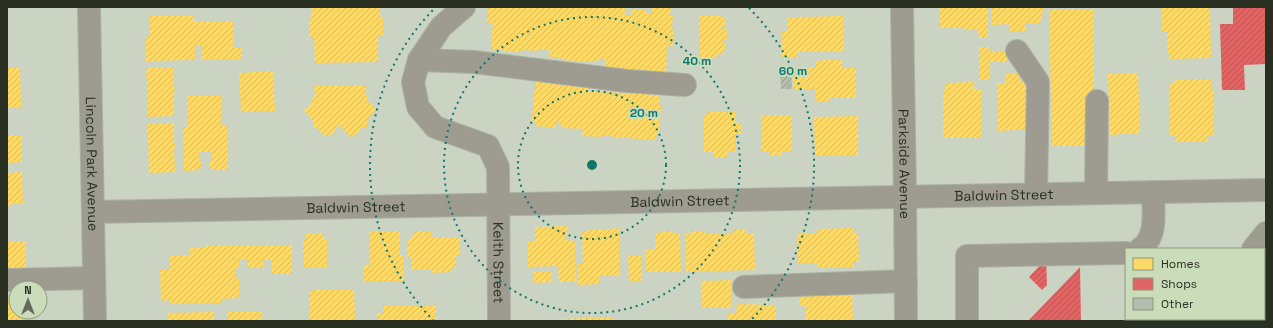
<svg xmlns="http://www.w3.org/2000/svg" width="1273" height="328" font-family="'Space Grotesk',sans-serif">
	<defs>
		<pattern id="homes-hatch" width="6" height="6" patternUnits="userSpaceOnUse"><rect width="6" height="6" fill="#ffd966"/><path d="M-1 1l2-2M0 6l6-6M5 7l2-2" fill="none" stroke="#dbbb58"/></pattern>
		<pattern id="shops-hatch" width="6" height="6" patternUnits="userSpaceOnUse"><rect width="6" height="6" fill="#e06666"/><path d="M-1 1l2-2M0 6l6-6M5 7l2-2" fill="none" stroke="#b65454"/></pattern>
		<pattern id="building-hatch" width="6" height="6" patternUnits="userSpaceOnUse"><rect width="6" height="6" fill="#b5bdaf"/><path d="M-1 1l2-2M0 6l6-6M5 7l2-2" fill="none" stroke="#939a8e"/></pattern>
	</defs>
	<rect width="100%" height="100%" fill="#cbd4c2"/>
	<g fill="url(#homes-hatch)">
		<path d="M311 7H380V17H383V35H378V62L315 63 314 37H309V18H311Z"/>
		<path d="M488 7H625V16H631V9L646 10V14H652V7H671L670 16H673L672 29H674L673 46H667L666 73 619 70 620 68 605 67 606 60 595 59V62L562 60V57H549L550 50 538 49V51L521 50V52L503 51V50L491 49 493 23H487Z"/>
		<path d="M940 7H988V37L979 38 978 30H964V28H940Z"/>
		<path d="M992 7H1043V11L1040 23 1023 24 1026 25V31H1010L1009 24 992 25Z"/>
		<path d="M1161 7H1210L1211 58 1170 59V53H1167V32H1162Z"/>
		<path d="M1049 9H1093L1094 91H1091L1092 146H1052Z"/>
		<path d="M722 15V18H725V28H722V30H727V39L723 40V44H725V50H723V54H718V57L700 58 699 16Z"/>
		<path d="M150 16H194V22L233 21V48H242V59H202V46H195V60L146 61V37H150Z"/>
		<path d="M843 16 844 51 798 52V58H782V32L788 31 787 18H795V17Z"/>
		<path d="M979 47H989V52H1008V62H989V80H979Z"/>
		<path d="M826 60H842V68H856V98H829V101H816V89H793V67H815V61Z"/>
		<path d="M173 67V87H174L175 91H174V116L148 117 147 77H146L147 68Z"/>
		<path d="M7 68H20L21 107 7 108Z"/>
		<path d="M273 71 275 111 241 112 239 73Z"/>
		<path d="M1138 73 1140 133 1110 135 1108 74Z"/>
		<path d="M1005 74H1020V81H1026V84H1031V93H1026L1027 129H1014V130L998 131 997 83H1006Z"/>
		<path d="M1178 79H1211V90H1213V135H1208V142H1175V136H1170L1169 91H1170V85Z"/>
		<path d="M536 81 589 84 588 91 660 95 659 106H661L659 132H658V135H656L655 140 611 137 612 136 603 135 602 137 582 136 583 129 563 128 558 121 555 125V128L535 126V121H532L534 91H536Z"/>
		<path d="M973 82V89H981V138H943V89H946V83Z"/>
		<path d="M365 85V96H367L368 101 376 110 368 119V127H363L355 135H354L351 137 339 125 331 135 330 134 328 136 327 135 326 136 322 134 317 128H313V121L304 111 312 103V97H315L314 86Z"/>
		<path d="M187 96H221V126H227L228 170H212V167H209V162H212V152H199V162H202V167H199V170L184 171 183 127H188Z"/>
		<path d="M708 112H735V123H741V134H735V151H727V158H713V152H704V115H708Z"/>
		<path d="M761 115H792V151H781V155H770V151H761Z"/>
		<path d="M858 116V155H815L814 117Z"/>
		<path d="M174 123V143H175V148H174L175 172 149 173 148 133H147V126H148V124Z"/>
		<path d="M7 135H22V162L7 163Z"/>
		<path d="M22 172 23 203H11V206H7V173Z"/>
		<path d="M568 226 565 240 575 241 576 281 559 282 558 266 528 267 527 242H535V227Z"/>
		<path d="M619 228V275L599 276V284L578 285V264H583L582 231Z"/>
		<path d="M853 228V233H858L859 262H854V267H818V263H798V234H817V229Z"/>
		<path d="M734 230H746V233H754L755 270 686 272V234H692V231H705V233H734Z"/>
		<path d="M369 231H400V255H403L404 281H364V265H369Z"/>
		<path d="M416 231H430L433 237H460V255L456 256V268H451L452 272 432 273V269H411V258H407V244H408V240H411V237Z"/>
		<path d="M660 231H673V234H680L681 272H646L645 249H655V234H661Z"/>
		<path d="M306 234H324V240H327V267H304V263H303V240H306Z"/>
		<path d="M7 241H25L26 276H7Z"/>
		<path d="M206 245H238V246L292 245V274H272L271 259 263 260V268H248V259L239 260V267H235V279L239 278V298L221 299V303L169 304V300L161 301 160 269H170V256L190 255V248H206Z"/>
		<path d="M628 256H641L642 281H629Z"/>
		<path d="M551 271 552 282 533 283V272Z"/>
		<path d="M731 280V308H701V281Z"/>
		<path d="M852 288 853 320H805V306H799V290Z"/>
		<path d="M314 290H354L355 321H309V292H314Z"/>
		<path d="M7 298H16V312H24V321H7Z"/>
		<path d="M737 304 776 305V321H727V314H736Z"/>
		<path d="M383 306H436V321H377V313H383Z"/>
		<path d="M261 311V321H227V312Z"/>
		<path d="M214 312V321H168V313Z"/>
		<path d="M614 317V321H559V319Z"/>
	</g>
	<g fill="url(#shops-hatch)">
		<path d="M1233 7H1266V64L1244 65 1245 90H1222L1220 24H1233Z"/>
		<path d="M1046 259 1047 285 1042 290 1029 277Z"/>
		<path d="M1080 267 1081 321H1028Z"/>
	</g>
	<path fill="url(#building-hatch)" d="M780 67H791L792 89H781Z"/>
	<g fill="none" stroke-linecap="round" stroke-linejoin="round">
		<defs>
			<g id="minor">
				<path id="s1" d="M89 7 95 321"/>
				<path id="s2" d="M464 7 441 27 419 60 413 82 418 107 435 127 488 146 498 167 499 321"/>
				<path id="s3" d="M902 7 905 196 906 321"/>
				<path d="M1017 51 1038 82 1036 194"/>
				<path d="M419 60 474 62 627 81 685 85"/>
				<path d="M1096 193 1097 101"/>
				<path id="s4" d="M93 212 1266 190"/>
				<path d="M1140 249C1158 237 1153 211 1153 192"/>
				<path d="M1264 272 1266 273"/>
				<path d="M7 280 94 278"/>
				<path d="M744 287 906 281"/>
				<path d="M967 321V256L1126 253"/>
			</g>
			<g id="major">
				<path d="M1253 249 1266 233"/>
				<path d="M1195 321 1197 319"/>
			</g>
		</defs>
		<use href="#minor" stroke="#abb2a4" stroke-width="24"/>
		<use href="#major" stroke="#abb2a4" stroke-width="24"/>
		<use href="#minor" stroke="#9e9c91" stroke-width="22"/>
		<use href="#major" stroke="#9d9d8f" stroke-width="22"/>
	</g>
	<g fill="none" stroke="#0f766e" stroke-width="2" stroke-dasharray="2 4">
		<circle cx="592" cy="165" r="74"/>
		<circle cx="592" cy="165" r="148"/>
		<path d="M434 321A222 222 0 0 1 435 8M749 8A222 222 0 0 1 750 321"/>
	</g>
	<g text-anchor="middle" stroke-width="4" stroke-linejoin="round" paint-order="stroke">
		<g font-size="14" fill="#293022" stroke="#cbdcba">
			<text dy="5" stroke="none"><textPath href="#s1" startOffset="157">Lincoln Park Avenue</textPath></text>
			<text dy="5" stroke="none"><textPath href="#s3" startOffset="157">Parkside Avenue</textPath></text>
			<text dy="5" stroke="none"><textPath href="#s4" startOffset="911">Baldwin Street</textPath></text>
			<text dy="5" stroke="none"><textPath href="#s4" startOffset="587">Baldwin Street</textPath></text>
			<text dy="5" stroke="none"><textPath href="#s4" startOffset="263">Baldwin Street</textPath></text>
			<text dy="5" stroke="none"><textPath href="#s2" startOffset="320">Keith Street</textPath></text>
		</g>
	</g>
	<circle cx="592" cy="165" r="6" fill="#0f766e" stroke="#cbdcba" stroke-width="2"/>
	<g font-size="12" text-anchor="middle" font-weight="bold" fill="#0f766e" stroke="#cbdcba" stroke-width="4" stroke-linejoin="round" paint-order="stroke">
		<text x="697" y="65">40 m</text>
		<text x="793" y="75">60 m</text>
		<text x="644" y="117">20 m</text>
	</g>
	<rect width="1273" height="328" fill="none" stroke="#293022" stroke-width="16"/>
	<rect x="1125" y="248" width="140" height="72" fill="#cbdcba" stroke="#8a977d"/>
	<rect x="1133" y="258" width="20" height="12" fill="#ffd966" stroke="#8a977d"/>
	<text x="1161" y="268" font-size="12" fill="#293022">Homes</text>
	<rect x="1133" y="278" width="20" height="12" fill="#e06666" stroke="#8a977d"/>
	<text x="1161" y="288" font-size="12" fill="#293022">Shops</text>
	<rect x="1133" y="298" width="20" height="12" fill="#b5bdaf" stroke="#8a977d"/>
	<text x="1161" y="308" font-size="12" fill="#293022">Other</text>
	<g transform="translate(28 300)"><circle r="19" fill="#cbdcba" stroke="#8a977d"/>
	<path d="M0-3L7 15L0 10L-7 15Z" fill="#62695a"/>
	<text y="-6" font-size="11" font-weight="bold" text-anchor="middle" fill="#293022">N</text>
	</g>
</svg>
